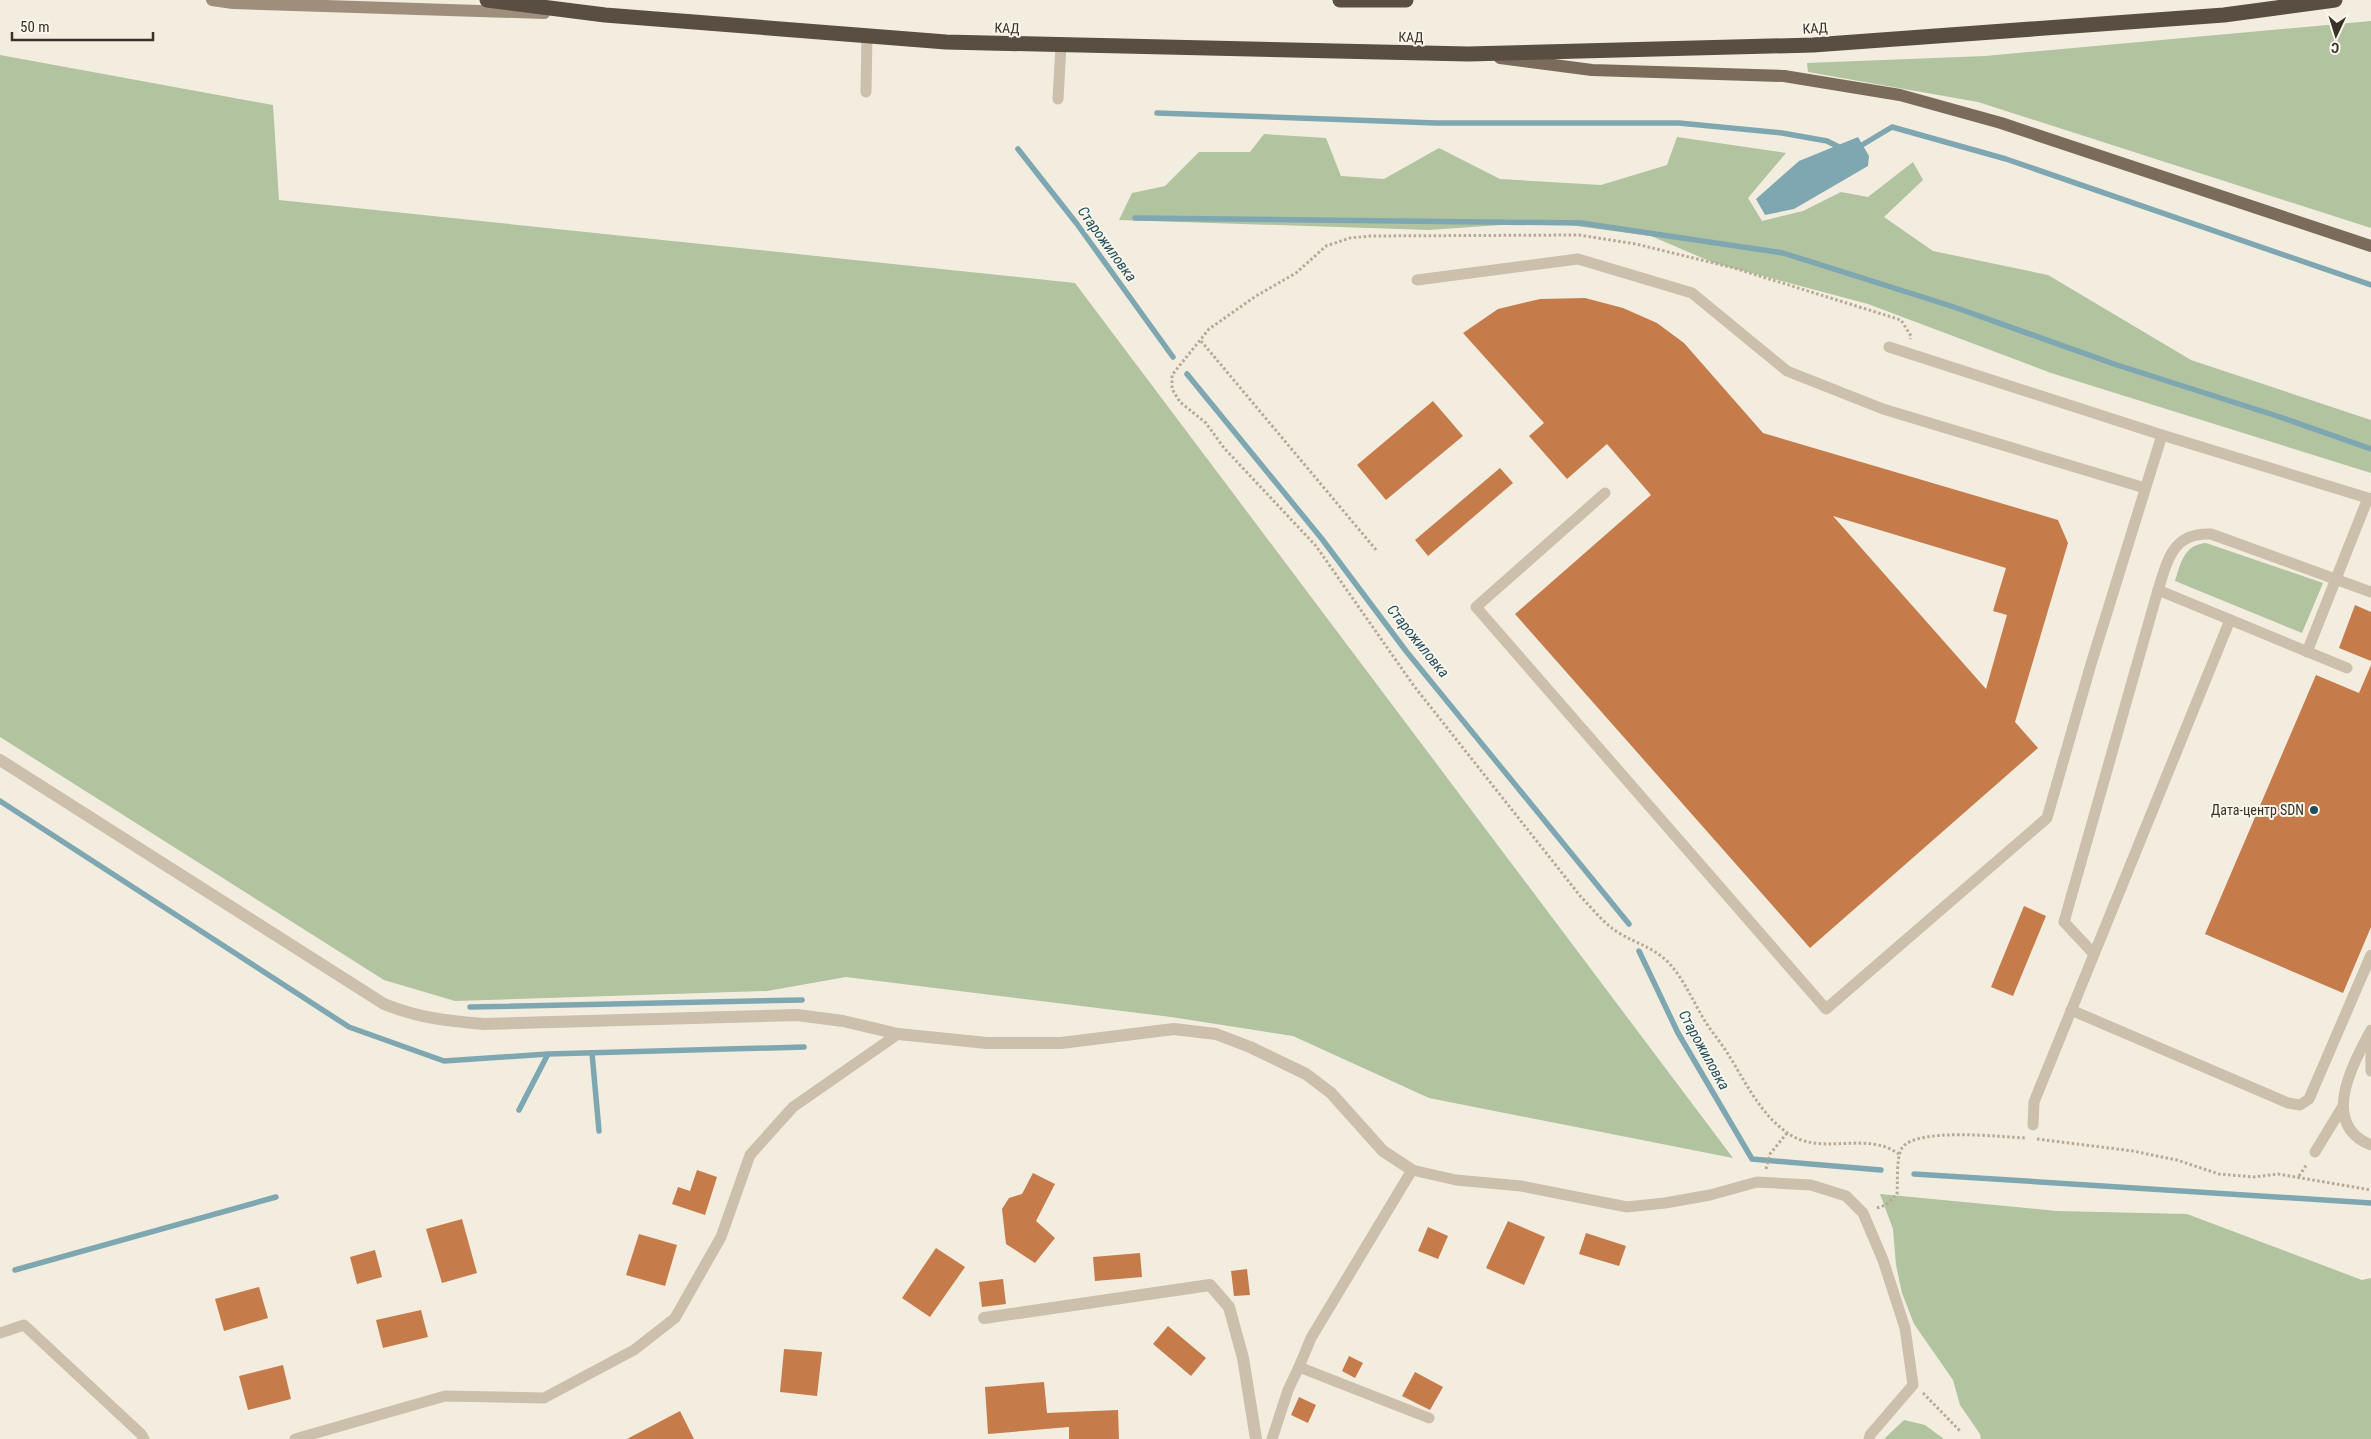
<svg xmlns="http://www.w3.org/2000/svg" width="2371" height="1439" font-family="'Roboto Condensed',sans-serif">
	<rect width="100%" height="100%" fill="#f3eddf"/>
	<g fill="#b1c39f">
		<path d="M2371 21V228L1978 102 1808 72 1807 63 1985 56Z"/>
		<path d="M0 55 273 105 279 200 1075 283 1733 1158 1429 1098 1293 1036 1171 1017 846 977 767 991 455 1001 384 980 0 737Z"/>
		<path d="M1264 134 1326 138 1341 176 1384 179 1439 148 1500 179 1601 185 1667 165 1677 137 1786 153 1748 198 1762 221 1803 211 1841 192 1868 197 1913 162 1923 180 1884 217 1933 251 2048 275 2191 360 2371 420V473L2051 373 1868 304 1714 263 1651 236 1546 222 1429 230 1119 220 1132 193 1165 186 1199 152H1250Z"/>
		<path d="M2206 543 2323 583 2302 633 2175 581C2181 562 2184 545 2206 543Z"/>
		<path d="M1880 1194 2057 1211 2187 1214 2362 1280 2371 1278V1439H1981L1980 1434 1960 1405 1953 1380 1914 1324 1902 1293 1896 1265 1893 1229Z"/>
		<path d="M1904 1420 1925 1425 1944 1439H1884Z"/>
	</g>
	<path fill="#7ea7b1" d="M1858 137 1869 156 1868 166 1794 209 1765 215 1756 199 1799 161Z"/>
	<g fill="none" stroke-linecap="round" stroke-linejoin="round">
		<g stroke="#7ea7b1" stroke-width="5.5">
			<path d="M1157 113 1436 123H1679L1782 133 1827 141 1843 149"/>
			<path d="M1857 148 1892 127 2006 159 2371 285"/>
			<path d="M1018 149 1077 224 1173 357"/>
			<path d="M1135 218 1581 223 1783 253 1951 306 2117 365 2277 416 2371 449"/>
			<path d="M1187 374 1322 539 1406 651 1629 924"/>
			<path d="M0 801 349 1027 444 1061 548 1054 804 1047"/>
			<path d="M1639 951 1678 1033 1752 1159 1881 1170"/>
			<path d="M470 1007 802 1000"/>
			<path d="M592 1053 599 1131"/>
			<path d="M519 1110 548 1054"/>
			<path d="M1914 1174 2371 1203"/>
			<path d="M15 1270 276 1197"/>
		</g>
	</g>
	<g fill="#c67b4a" fill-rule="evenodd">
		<path d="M1585 298 1623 308 1657 323 1684 343 1763 433 2058 520 2068 543 2015 722 2038 748 1810 948 1515 614 1651 495 1607 444 1567 479 1529 436 1544 423 1463 333 1498 309 1540 299ZM1833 516 2006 568 1993 611 2007 615 1986 689Z"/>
		<path d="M1433 401 1463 436 1386 500 1357 465Z"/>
		<path d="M1500 468 1513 483 1428 556 1415 540Z"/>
		<path d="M2355 605 2371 612V661L2339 648Z"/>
		<path d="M2371 665V927L2343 993 2205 934 2316 675 2359 693Z"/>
		<path d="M2024 906 2046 916 2013 996 1991 987Z"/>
		<path d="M697 1170 717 1177 705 1215 672 1204 678 1187 690 1191Z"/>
		<path d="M1033 1173 1055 1184 1036 1221 1055 1238 1035 1263 1006 1244 1002 1209 1009 1198 1022 1194Z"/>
		<path d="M462 1219 477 1273 442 1283 426 1229Z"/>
		<path d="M1508 1221 1545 1237 1524 1285 1486 1268Z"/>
		<path d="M1428 1227 1448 1236 1438 1259 1418 1251Z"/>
		<path d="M1586 1233 1626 1246 1619 1266 1579 1254Z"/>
		<path d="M639 1234 677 1245 665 1286 626 1275Z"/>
		<path d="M936 1248 965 1267 930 1317 902 1298Z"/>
		<path d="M375 1250 382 1277 357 1284 350 1257Z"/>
		<path d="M1140 1253 1142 1277 1095 1281 1093 1257Z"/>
		<path d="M1247 1269 1250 1295 1234 1296 1231 1271Z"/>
		<path d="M1003 1279 1006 1304 982 1307 979 1282Z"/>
		<path d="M259 1287 268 1318 224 1331 215 1299Z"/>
		<path d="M421 1310 428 1337 383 1348 376 1320Z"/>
		<path d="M1168 1326 1206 1358 1191 1376 1153 1344Z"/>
		<path d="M784 1349 822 1352 817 1396 780 1392Z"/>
		<path d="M1349 1356 1363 1363 1355 1378 1342 1371Z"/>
		<path d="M283 1365 291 1399 248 1410 239 1376Z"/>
		<path d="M1415 1372 1443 1387 1430 1410 1402 1396Z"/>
		<path d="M1044 1382 1047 1413 1118 1410 1119 1439H1069V1427L988 1434 985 1387Z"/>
		<path d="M1299 1397 1316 1405 1308 1423 1291 1415Z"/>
		<path d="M680 1411 694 1439H627Z"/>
	</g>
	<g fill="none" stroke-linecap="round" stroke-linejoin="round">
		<g stroke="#b8a995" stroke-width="3" stroke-dasharray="2.5 2.5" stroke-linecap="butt">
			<path d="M1201 341 1377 551"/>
			<path d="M2037 1139 2133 1151 2177 1160 2219 1174 2254 1177 2278 1174 2371 1190"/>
			<path d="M1899 1154C1894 1151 1888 1147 1882 1146 1850 1137 1816 1154 1786 1132 1759 1112 1745 1081 1728 1054 1720 1041 1709 1029 1702 1016 1691 997 1683 978 1668 962 1651 946 1637 944 1619 933 1604 924 1593 909 1581 897L1414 686 1316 546 1224 448 1206 423 1180 402 1172 389V375L1209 329 1256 296 1296 273 1326 246 1350 238 1370 236 1579 235 1636 244 1734 268 1901 320 1911 336 1910 339"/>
			<path d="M1766 1169 1770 1154 1787 1133"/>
			<path d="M2299 1176 2307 1164"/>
			<path d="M1877 1208 1886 1205 1897 1194C1898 1182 1896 1157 1902 1148 1916 1127 2001 1137 2026 1138"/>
			<path d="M1923 1393 1961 1432"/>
		</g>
		<g stroke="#ccbfab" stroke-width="11">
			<path d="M866 92 867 36"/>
			<path d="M1058 99 1061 46"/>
			<path d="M1417 280 1578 259 1692 293 1787 371 1883 409 2145 488"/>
			<path d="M1889 347 2162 435 2371 499"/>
			<path d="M1605 493 1476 607 1826 1009 2047 818 2091 664 2162 435"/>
			<path d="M2158 590 2347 668"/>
			<path d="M2307 652 2368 498"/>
			<path d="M2094 954 2064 922 2158 590C2168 559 2173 532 2211 534L2371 592"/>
			<path d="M2071 1010 2288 1103 2300 1105 2309 1099 2371 955"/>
			<path d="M2371 1030C2353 1064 2319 1124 2371 1145"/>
			<path d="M2371 1034V1071"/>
			<path d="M2033 1125 2034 1102 2230 620"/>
			<path d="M2315 1152 2343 1106"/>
			<path d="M0 1333 24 1325 141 1434 144 1439"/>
			<path d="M1299 1367 1311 1338 1412 1170 1456 1180 1521 1186 1627 1207 1665 1203 1710 1195 1757 1182 1811 1185 1846 1196 1863 1213 1883 1260 1905 1328 1913 1385 1870 1435 1869 1439"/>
			<path d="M295 1439 445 1396 544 1398 634 1350 675 1318 721 1237 750 1155 793 1107 898 1034"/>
			<path d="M1272 1439 1288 1390 1299 1367 1429 1418"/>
		</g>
		<g stroke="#ccbfab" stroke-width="12">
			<path d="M0 760 384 1004C419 1018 447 1021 484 1024L797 1015 843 1021 898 1034 987 1043H1061L1174 1029 1216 1034 1250 1047 1306 1074 1331 1093 1383 1151 1412 1170"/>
			<path d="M984 1318 1210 1285 1229 1307 1243 1358 1256 1439"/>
		</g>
		<path stroke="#a08e7c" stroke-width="12" d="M212 0 233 3 544 13"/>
		<path stroke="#7b6b5b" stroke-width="12" d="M1500 58 1592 70 1784 76 1900 95 2001 123 2371 246"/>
		<g stroke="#5a4d41" stroke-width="15">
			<path d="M487 0 605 15 946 42 1468 54 1813 45 2224 15 2335 0"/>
			<path d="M1340 0H1406"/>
		</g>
	</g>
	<circle fill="#1f4e5c" stroke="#faf6ec" stroke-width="2" cx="2314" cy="810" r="5"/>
	<g text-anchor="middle" stroke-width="4" stroke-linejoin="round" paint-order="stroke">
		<g font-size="14" fill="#39312a" stroke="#faf6ec">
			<text transform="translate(1007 28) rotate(2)" y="5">КАД</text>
			<text transform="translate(1815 28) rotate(-3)" y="5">КАД</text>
			<text transform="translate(1411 37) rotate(1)" y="5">КАД</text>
		</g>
		<g font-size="14" fill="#39312a" stroke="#faf6ec" text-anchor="end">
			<text x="2304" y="815">Дата-центр SDN</text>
		</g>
		<g font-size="15" font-style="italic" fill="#1f4e5c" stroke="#faf6ec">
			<text transform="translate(1107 244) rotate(54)" y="5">Старожиловка</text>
			<text transform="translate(1418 641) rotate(51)" y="5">Старожиловка</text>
			<text transform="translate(1704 1050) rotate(61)" y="5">Старожиловка</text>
		</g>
	</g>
	<g transform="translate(2336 35) rotate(184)" stroke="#faf6ec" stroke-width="4" paint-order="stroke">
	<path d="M0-4L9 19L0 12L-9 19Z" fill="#39312a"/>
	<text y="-8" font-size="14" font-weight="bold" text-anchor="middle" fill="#39312a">С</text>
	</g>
	<path d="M12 32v8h141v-8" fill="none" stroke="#39312a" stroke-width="2.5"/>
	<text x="20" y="32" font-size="15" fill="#39312a" stroke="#faf6ec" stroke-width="4" paint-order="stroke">50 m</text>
</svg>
